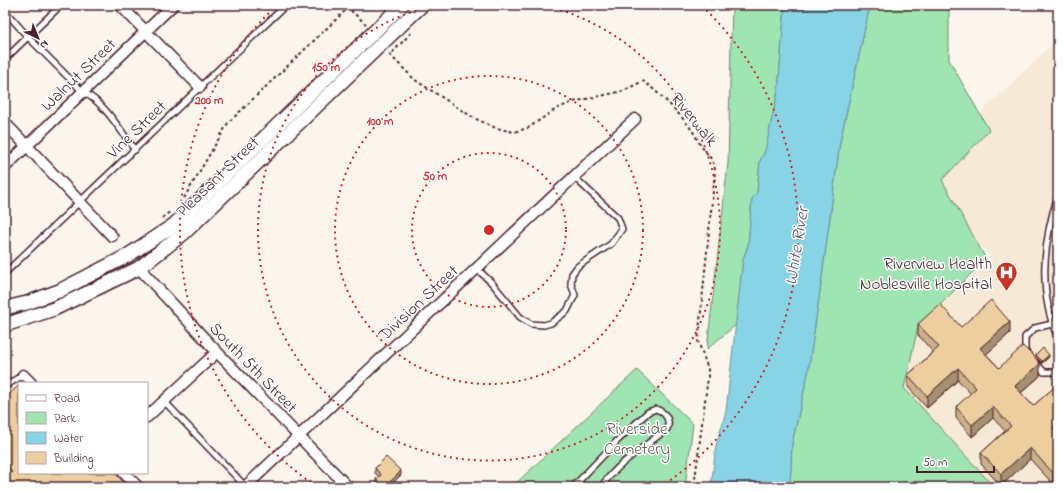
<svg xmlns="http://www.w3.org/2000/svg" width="1063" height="492" font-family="'Indie Flower',sans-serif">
	<rect width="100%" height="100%" fill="#fbf5ec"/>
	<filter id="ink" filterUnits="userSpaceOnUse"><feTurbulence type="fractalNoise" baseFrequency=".025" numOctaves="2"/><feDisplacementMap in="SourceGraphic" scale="8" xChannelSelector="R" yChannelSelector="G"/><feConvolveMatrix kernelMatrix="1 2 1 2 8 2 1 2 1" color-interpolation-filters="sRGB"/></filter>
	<g filter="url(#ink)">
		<path fill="#f6e9d5" d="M1058 39V487H987L875 366 992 259 915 176Z"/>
		<g fill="#9ee5b2" stroke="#74826e">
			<path d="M732 5H785L778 91 765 152 760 161 757 193 752 199 748 246 743 259 737 324 707 349 728 163Z"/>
			<path d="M870 5H949V60L989 130 942 180 986 259 918 327 904 388 994 487H790L792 443 808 373 821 284 840 142Z"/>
			<path d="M637 370 693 424 685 487H512Z"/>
		</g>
		<path fill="#87d4e7" stroke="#6f8c9c" d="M785 5H870L840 142 821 284 808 373 792 443 790 487H711L716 446 726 411 743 259 748 246 752 199 757 192 760 161 765 151 778 91Z"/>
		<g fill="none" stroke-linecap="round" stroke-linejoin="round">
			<defs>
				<g id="service">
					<path d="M5 11 28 37 83 92C105 103 120 130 135 150"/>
					<path d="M5 59 61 5"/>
					<path d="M1058 196C1043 241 1038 293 1058 338"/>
					<path d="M476 268 492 283 520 317 531 324 544 325 551 323 567 311 575 295 571 284 572 274 578 266 611 244 622 229 618 218 574 177"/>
					<path d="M5 273 286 5"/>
					<path d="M1027 353 1025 351V337L1035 328 1052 324"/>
					<path d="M1036 363 1044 372H1058"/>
					<path d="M5 386 23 375"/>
					<path d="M164 401 246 487"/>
					<path d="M573 487 617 441 648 412 656 409C665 412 671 420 667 429 644 447 618 463 601 487"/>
				</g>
				<g id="minor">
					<path d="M120 5 200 87"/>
					<path d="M5 123 112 236"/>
					<path d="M5 167 173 5"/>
					<path d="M139 268 217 352 348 487"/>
					<path d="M23 375 31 383"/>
					<path d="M147 417 217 352"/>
					<path d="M124 473 138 487"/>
					<path d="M245 487 635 119"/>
				</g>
				<g id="tertiary">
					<path d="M5 308 27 303 59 291 127 256 174 225 402 5"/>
					<path d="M5 325 54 309 139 268 184 233 422 5"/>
				</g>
			</defs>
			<use href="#service" stroke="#4a1f2b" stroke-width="8"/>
			<use href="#minor" stroke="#4a1f2b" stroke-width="13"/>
			<use href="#tertiary" stroke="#4a1f2b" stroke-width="16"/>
			<g stroke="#4a1f2b" stroke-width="2" stroke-dasharray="3 3" stroke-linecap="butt">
				<path d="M334 5 348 8 366 24"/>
				<path d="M411 33 390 55 415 80 474 118 496 128 514 132 528 128 556 109 573 102 623 91 643 81C658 92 680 113 691 129 695 134 698 142 702 147 708 155 714 160 715 171L698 341 708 369V377L694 487"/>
				<path d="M184 198 228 123 348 8"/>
				<path d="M162 218 171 211"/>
			</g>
			<use href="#service" stroke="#fff" stroke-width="5"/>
			<use href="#minor" stroke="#fff" stroke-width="10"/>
			<use href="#tertiary" stroke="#fff" stroke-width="13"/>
		</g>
		<g fill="#cbb189" stroke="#4a1f2b">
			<path d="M918 324 961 327 1010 333 986 354 999 368 1040 376 1021 393 1033 406 1058 384V480L1053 484 1030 459 1001 486 981 464V453L1005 431 993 418 972 437 956 418V407L971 394 958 380 927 408 908 387V375L933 352 918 335Z"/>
			<path d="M1036 355 1049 357 1042 363 1036 357Z"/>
			<path d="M5 398 19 473 8 476 5 473Z"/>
			<path d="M375 468 401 475 389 487H379L376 484V479L379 477 375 473Z"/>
		</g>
		<g fill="#a5906f" stroke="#4a1f2b">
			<path d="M1010 322V333L980 360V348Z"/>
			<path d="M1049 355V357L1042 363V361Z"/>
			<path d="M1040 364V376L1015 398V386Z"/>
			<path d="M958 368V380L927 408V396Z"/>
			<path d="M993 407V418L972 437V425Z"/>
			<path d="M1058 423V435L1053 428Z"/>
			<path d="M1030 448V459L1001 486V474Z"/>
			<path d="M1058 468V480L1053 484V473Z"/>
			<path d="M401 471V475L389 487H385Z"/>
		</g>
		<g fill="#ecce9f" stroke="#4a1f2b">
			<path d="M991 300 1010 322 980 348 999 368 1023 346 1029 352 1030 351 1040 364 1015 386 1033 406 1058 384V423L1053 428 1058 434V468L1053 473 1030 448 1001 474 981 453 1011 426 993 407 972 425 956 407 976 388 958 368 927 396 908 375 939 347 918 324 940 304 961 327Z"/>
			<path d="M1043 348 1049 355 1042 361 1036 355Z"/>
			<path d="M23 380 26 383H21Z"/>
			<path d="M19 385V473H115L128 487H5V479L12 472 5 465V398Z"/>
			<path d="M386 457 401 471 385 487H383L376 479 381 475 375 468Z"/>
		</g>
	</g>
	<g fill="none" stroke="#d62828" stroke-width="2" stroke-dasharray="2 4">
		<circle cx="489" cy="230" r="77"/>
		<circle cx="489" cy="230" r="154"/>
		<path d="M543 5A231 231 0 1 1 435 5"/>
		<path d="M316 486A309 309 0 0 1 276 6M702 6A309 309 0 0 1 662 486"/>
	</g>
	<defs>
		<symbol id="hospital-pin" viewBox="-11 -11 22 30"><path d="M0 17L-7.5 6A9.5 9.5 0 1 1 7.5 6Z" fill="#c8321e" stroke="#fff"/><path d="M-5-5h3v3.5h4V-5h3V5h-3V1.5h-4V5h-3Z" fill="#fff"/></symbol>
	</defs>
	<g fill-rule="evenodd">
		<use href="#hospital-pin" x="994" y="260" width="25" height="34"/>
	</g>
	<g text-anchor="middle" stroke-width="3" stroke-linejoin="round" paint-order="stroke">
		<g font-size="17" fill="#4a1f2b" stroke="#fff">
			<text transform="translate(78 74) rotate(-44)" y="6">Walnut Street</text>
			<text transform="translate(695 119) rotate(51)" y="6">Riverwalk</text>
			<text transform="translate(136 129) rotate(-44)" y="6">Vine Street</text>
			<text transform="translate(217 176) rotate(-44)" y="6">Pleasant Street</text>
			<text transform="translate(418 302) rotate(-43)" y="6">Division Street</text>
			<text transform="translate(254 367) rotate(46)" y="6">South 5th Street</text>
		</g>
		<g font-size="17" fill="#4a1f2b" stroke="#fff" text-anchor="end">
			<text x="992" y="269">Riverview Health<tspan x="992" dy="20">Noblesville Hospital</tspan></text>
		</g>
		<g font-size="17" fill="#635a54" stroke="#fff">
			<text x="637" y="434">Riverside<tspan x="637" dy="20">Cemetery</tspan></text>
		</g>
		<g font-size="18" font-style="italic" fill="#5c5563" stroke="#fff">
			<text transform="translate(796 246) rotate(-81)" y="6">White River</text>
		</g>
	</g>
	<circle cx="489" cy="230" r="6" fill="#d62828" stroke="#fff" stroke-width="2"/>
	<g font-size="12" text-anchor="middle" font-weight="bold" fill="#d62828" stroke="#fff" stroke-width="3" stroke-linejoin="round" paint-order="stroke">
		<text x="326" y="71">150 m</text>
		<text x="209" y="104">200 m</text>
		<text x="380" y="125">100 m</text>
		<text x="435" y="180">50 m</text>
	</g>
	<rect width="1063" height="492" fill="none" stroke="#fff" stroke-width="20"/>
	<rect x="10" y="10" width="1043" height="472" fill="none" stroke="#4a1f2b" stroke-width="1.5" filter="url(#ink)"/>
	<rect x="18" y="382" width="130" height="92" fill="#ffffff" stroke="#b7a5aa"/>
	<rect x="26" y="395" width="20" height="6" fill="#ffffff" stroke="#b7a5aa"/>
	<text x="54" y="402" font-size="12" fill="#4a1f2b">Road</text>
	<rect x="26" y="412" width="20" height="12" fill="#9ee5b2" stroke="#b7a5aa"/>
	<text x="54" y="422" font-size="12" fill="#4a1f2b">Park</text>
	<rect x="26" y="432" width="20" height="12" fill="#87d4e7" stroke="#b7a5aa"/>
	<text x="54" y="442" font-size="12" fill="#4a1f2b">Water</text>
	<rect x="26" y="452" width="20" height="12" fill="#ecce9f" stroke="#b7a5aa"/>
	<text x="54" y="462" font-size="12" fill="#4a1f2b">Building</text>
	<g transform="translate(38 38) rotate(137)" stroke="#ffffff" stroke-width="3" paint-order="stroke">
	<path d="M0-3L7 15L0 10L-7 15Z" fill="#4a1f2b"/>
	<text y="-6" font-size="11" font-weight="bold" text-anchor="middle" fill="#4a1f2b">N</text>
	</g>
	<path d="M917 466v6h77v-6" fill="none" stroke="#4a1f2b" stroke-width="2"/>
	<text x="923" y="466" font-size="12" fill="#4a1f2b" stroke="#ffffff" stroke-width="3" paint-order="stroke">50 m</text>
</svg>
